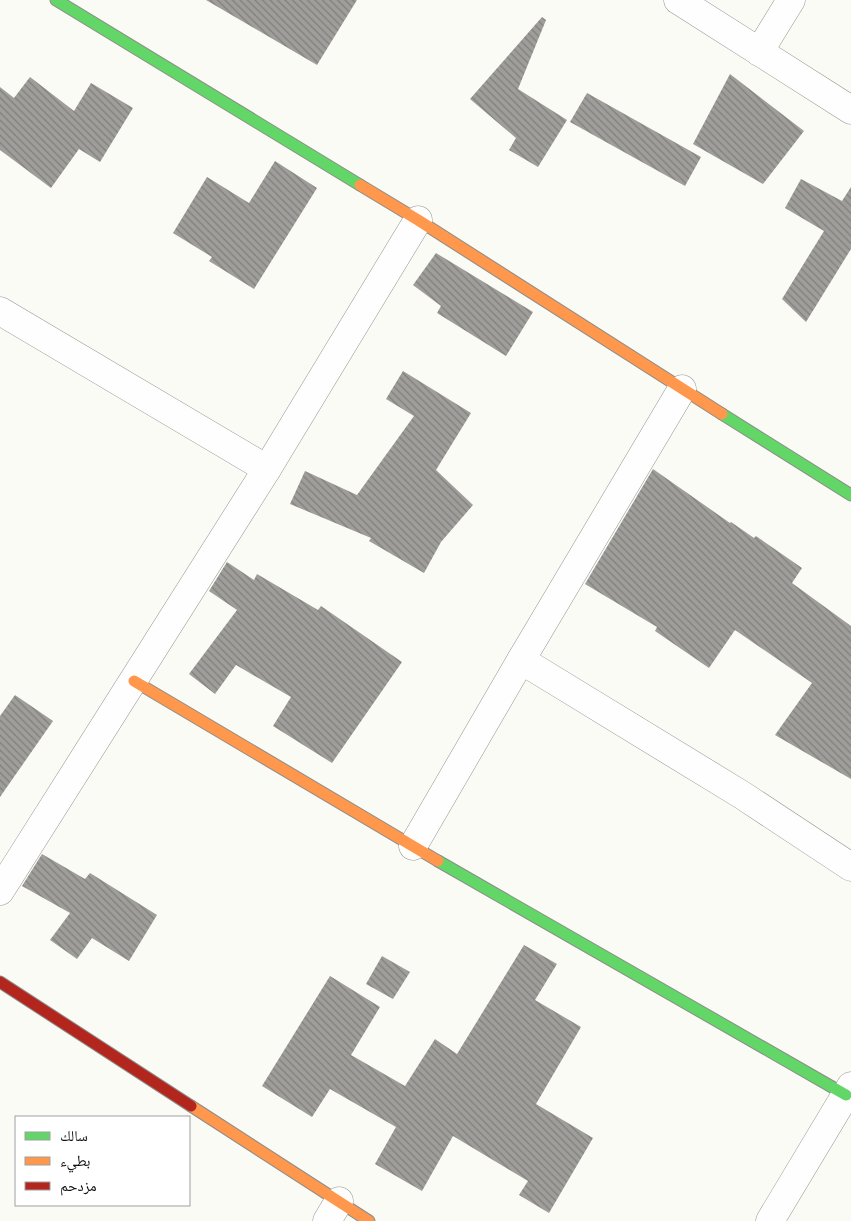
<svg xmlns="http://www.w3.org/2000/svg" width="851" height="1221" font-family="'PT Serif','Noto Naskh Arabic',serif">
	<defs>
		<pattern id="building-back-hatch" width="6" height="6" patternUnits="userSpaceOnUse" patternTransform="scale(1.25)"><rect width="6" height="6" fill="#9f9e9b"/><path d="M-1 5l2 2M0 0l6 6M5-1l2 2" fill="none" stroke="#807f7d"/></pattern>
	</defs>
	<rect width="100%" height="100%" fill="#fbfbf6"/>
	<g fill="url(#building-back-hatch)">
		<path d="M206 0H357L317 65Z"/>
		<path d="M542 17 546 20 518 89 567 120 538 167 509 150 516 138 470 99Z"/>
		<path d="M730 74 804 131 763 184 693 144Z"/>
		<path d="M30 77 74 111 91 83 133 108 100 162 79 149 51 188 0 150V87L14 98Z"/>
		<path d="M587 93 701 157 685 186 570 122Z"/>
		<path d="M275 161 317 188 254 289 209 261 212 257 173 233 207 177 249 203Z"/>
		<path d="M801 179 842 201 851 187V249L806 322 782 299 824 231 785 208Z"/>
		<path d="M436 253 533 312 506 356 437 313 441 306 413 285Z"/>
		<path d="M403 371 471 413 436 470 473 505 441 542 424 573 369 541 371 538 290 504 305 471 357 495 414 416 386 399Z"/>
		<path d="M653 469 730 523 731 522 754 538 756 536 802 568 792 583 851 626V779L775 735 812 683 735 630 709 668 655 631 657 627 585 584Z"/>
		<path d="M227 562 254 580 257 574 318 610 321 606 402 662 332 763 273 726 291 697 236 665 215 694 189 674 237 610 209 591Z"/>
		<path d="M15 695 53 721 0 797V716Z"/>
		<path d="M42 854 85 879 90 873 157 915 129 961 92 938 77 959 50 940 70 913 22 886Z"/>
		<path d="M524 945 557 964 535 1000 581 1027 536 1104 593 1138 549 1213 519 1195 528 1181 453 1136 422 1191 375 1164 396 1127 330 1089 312 1117 262 1086 330 976 380 1007 351 1055 405 1086 435 1039 457 1054Z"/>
		<path d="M382 956 410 972 393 999 366 984Z"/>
	</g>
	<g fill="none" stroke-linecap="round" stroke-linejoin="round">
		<defs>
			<g id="street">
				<path d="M678 0 851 110"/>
				<path d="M759 52 791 0"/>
				<path d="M0 311 267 469"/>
				<path d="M521 660 742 795 851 867"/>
				<path d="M413 846 521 660 682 389"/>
				<path d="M0 891 267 469 418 220"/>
				<path d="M327 1221 339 1201"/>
				<path d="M770 1221 851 1086"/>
			</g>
			<g id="fast">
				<path d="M56 0 360 185"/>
				<path d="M722 414 851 495"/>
				<path d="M438 861 846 1095"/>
			</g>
			<g id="slow">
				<path d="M360 185 418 220 722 414"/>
				<path d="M134 681 438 861"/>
				<path d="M191 1106 369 1221"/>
			</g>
			<path id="jam" d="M0 982 191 1106"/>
		</defs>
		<use href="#street" stroke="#969694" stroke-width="29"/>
		<use href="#fast" stroke="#8c8c8a" stroke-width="13"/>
		<use href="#slow" stroke="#8c8c8a" stroke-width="13"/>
		<use href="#jam" stroke="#8c8c8a" stroke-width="13"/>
		<use href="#street" stroke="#fefefe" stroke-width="28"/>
		<use href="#fast" stroke="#63d668" stroke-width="11"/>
		<use href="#slow" stroke="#ff974d" stroke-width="11"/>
		<use href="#jam" stroke="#b3261e" stroke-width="11"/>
	</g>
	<rect x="15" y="1116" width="175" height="90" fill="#ffffff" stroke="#9f9f9f"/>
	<rect x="25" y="1132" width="25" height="8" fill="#63d668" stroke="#9f9f9f"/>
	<text x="60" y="1141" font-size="15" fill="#101010">سالك</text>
	<rect x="25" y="1157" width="25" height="8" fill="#ff974d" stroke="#9f9f9f"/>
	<text x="60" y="1166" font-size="15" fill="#101010">بطيء</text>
	<rect x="25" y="1182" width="25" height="8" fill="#b3261e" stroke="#9f9f9f"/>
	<text x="60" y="1191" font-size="15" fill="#101010">مزدحم</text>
</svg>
